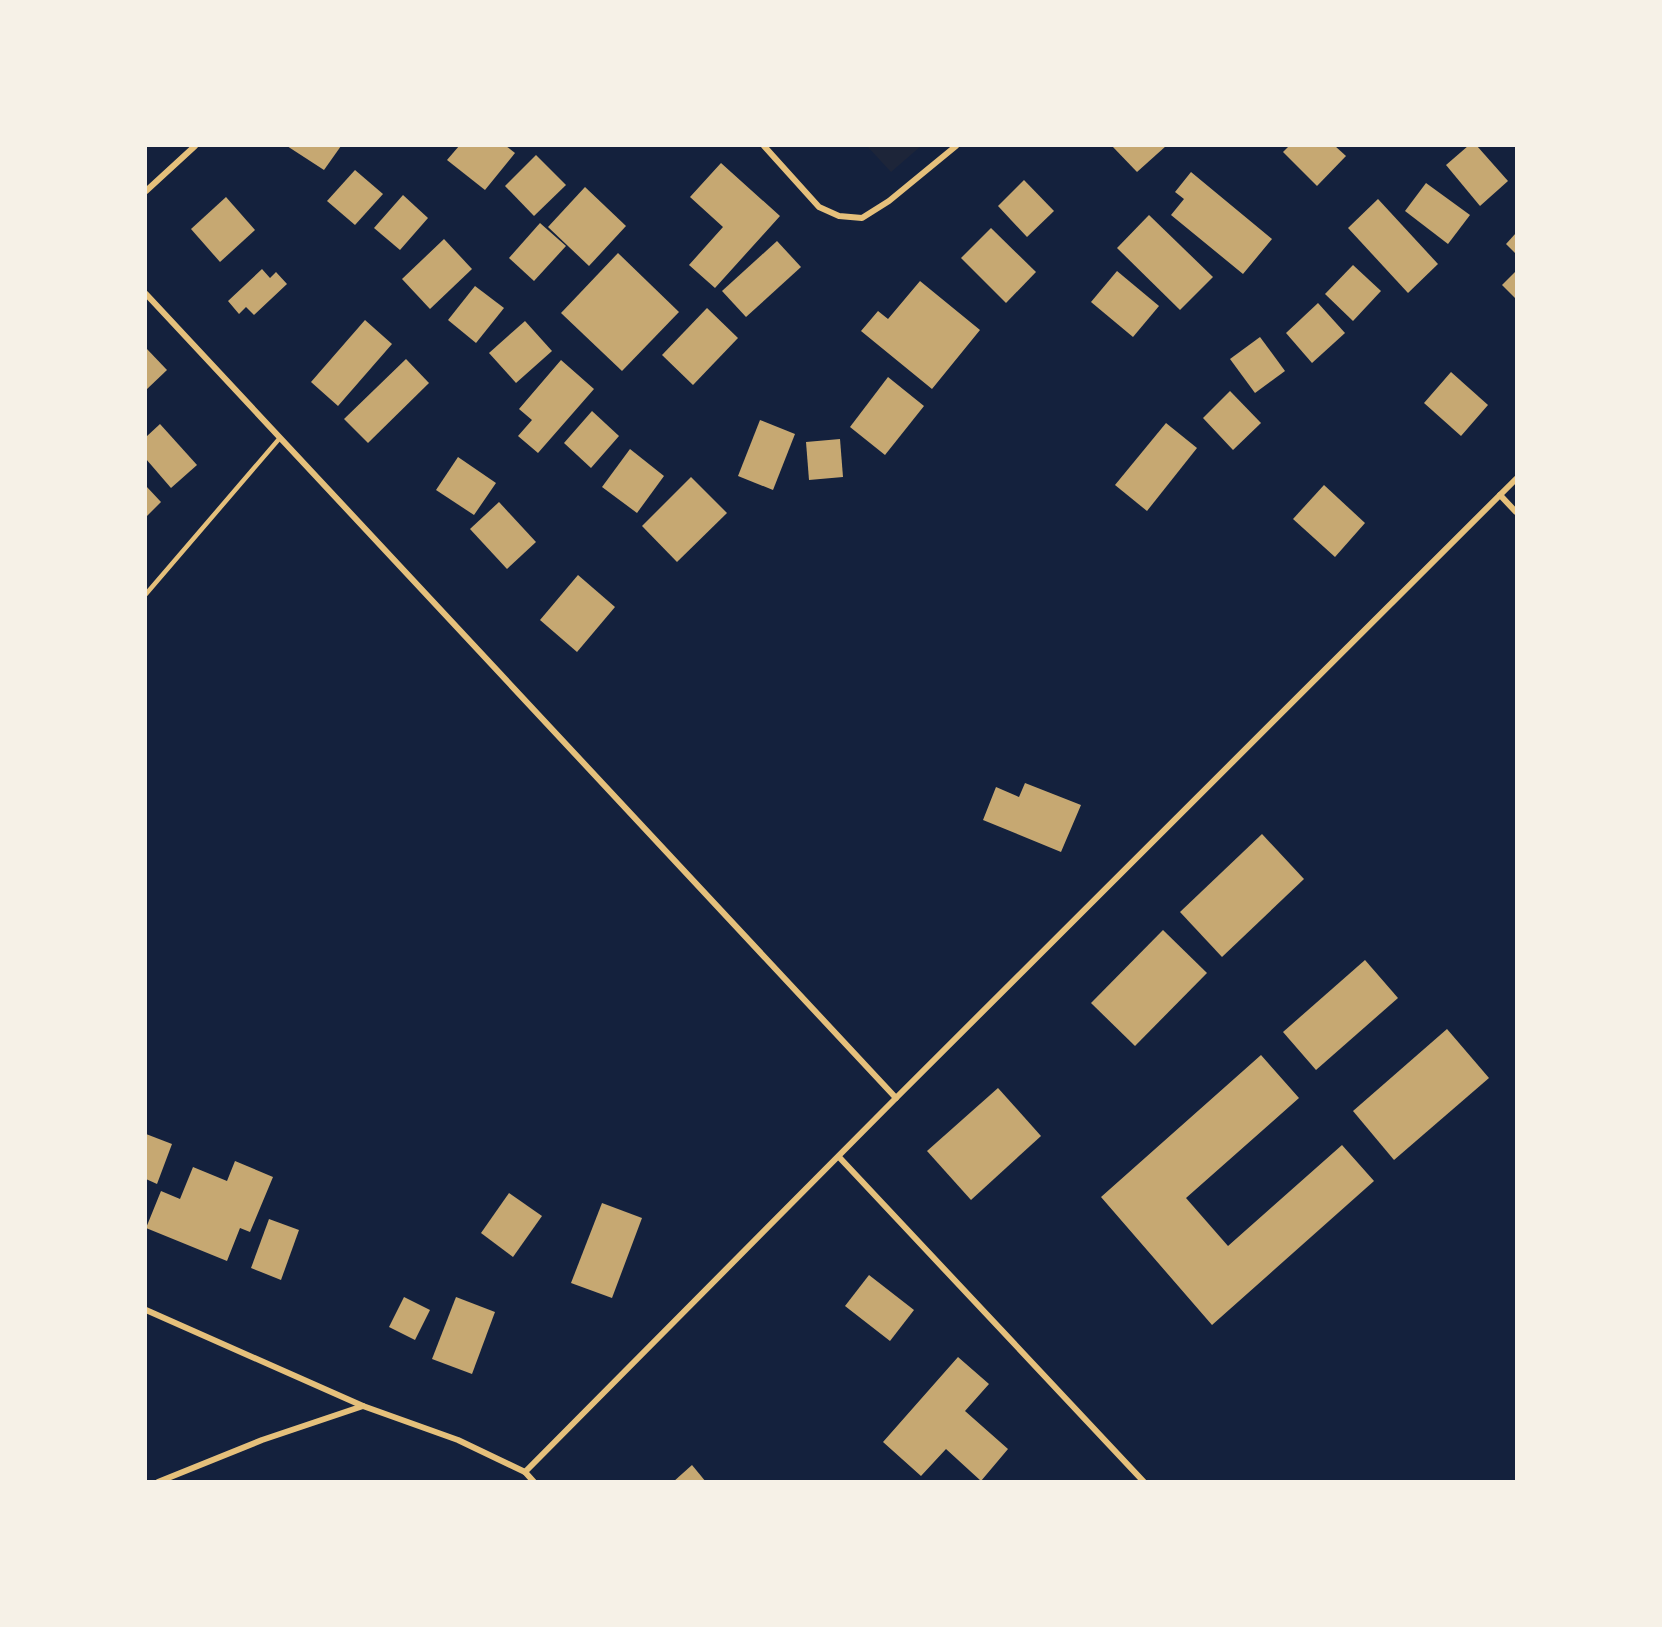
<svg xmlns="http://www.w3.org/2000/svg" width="1662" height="1627" font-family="'Golos Text',sans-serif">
	<rect width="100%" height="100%" fill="#14213d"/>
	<path fill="#1d2539" d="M867 146H921L891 172Z"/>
	<g fill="#c6a872">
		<path d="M287 146H341L324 170Z"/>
		<path d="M459 146H506L515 153 485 190 447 160Z"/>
		<path d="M1112 146H1166L1137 172Z"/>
		<path d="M1289 146H1335L1346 156 1317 186 1283 152Z"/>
		<path d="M1468 146H1477L1508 181 1480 206 1446 165Z"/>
		<path d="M536 155 566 185 534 216 505 186Z"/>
		<path d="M721 163 780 216 715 288 689 265 723 227 690 197Z"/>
		<path d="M355 170 383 194 355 225 327 201Z"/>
		<path d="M1191 172 1272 239 1243 274 1171 215 1184 199 1175 192Z"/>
		<path d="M1024 180 1054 211 1027 237 998 206Z"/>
		<path d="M1426 183 1470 215 1448 244 1405 211Z"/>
		<path d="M585 187 626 226 589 266 548 227Z"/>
		<path d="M403 195 428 218 400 250 374 228Z"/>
		<path d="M226 197 255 230 220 262 191 229Z"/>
		<path d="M1378 199 1438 264 1408 293 1348 228Z"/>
		<path d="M1149 215 1213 277 1180 310 1117 248Z"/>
		<path d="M540 223 566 246 534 281 509 258Z"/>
		<path d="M991 228 1036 272 1006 303 961 258Z"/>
		<path d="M1516 233V254L1506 244Z"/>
		<path d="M444 239 472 269 430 309 402 279Z"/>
		<path d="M777 241 801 267 746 317 722 291Z"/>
		<path d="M618 253 679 312 622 371 561 313Z"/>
		<path d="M1353 265 1381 291 1353 321 1325 294Z"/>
		<path d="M262 269 270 278 276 272 287 284 254 315 246 307 239 314 228 301Z"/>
		<path d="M1117 271 1159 306 1133 337 1091 302Z"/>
		<path d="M1516 271V299L1502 285Z"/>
		<path d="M920 281 980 330 932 389 861 331 878 311 888 319Z"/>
		<path d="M475 286 504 308 476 343 448 320Z"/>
		<path d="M1318 303 1345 333 1312 363 1286 333Z"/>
		<path d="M707 308 738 338 693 385 662 355Z"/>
		<path d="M365 320 392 344 338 406 311 382Z"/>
		<path d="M525 321 552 351 516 383 489 353Z"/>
		<path d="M1260 337 1285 371 1255 393 1230 359Z"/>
		<path d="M146 348 167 370 146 390Z"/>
		<path d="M406 359 429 383 368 443 344 419Z"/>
		<path d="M561 360 594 389 538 453 518 436 532 420 519 409Z"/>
		<path d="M1451 372 1488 405 1461 436 1424 403Z"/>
		<path d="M888 377 924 406 885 455 850 427Z"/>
		<path d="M1230 391 1261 423 1233 450 1203 418Z"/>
		<path d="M592 411 619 436 591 468 564 443Z"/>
		<path d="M760 420 795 434 773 490 738 476Z"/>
		<path d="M1166 423 1197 448 1147 511 1115 485Z"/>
		<path d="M160 424 197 465 171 488 146 459V437Z"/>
		<path d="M840 439 843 477 809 480 806 442Z"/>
		<path d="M630 449 664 476 637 513 602 487Z"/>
		<path d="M458 457 496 483 474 515 436 490Z"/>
		<path d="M691 477 727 513 677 562 642 526Z"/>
		<path d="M1324 485 1365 523 1335 557 1293 519Z"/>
		<path d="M146 486 161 502 146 517Z"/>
		<path d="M499 502 536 542 507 569 470 529Z"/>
		<path d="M578 575 615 607 577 652 540 620Z"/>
		<path d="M1025 783 1081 805 1061 852 983 820 996 787 1019 797Z"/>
		<path d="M1262 834 1304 879 1222 957 1180 912Z"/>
		<path d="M1163 930 1207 973 1135 1046 1091 1003Z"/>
		<path d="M1365 960 1398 998 1316 1070 1283 1032Z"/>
		<path d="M1447 1029 1489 1078 1394 1160 1353 1111Z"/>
		<path d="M1261 1055 1299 1098 1186 1198 1228 1246 1342 1145 1374 1181 1212 1325 1101 1197Z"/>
		<path d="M998 1088 1041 1136 971 1200 927 1151Z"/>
		<path d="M146 1134 172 1144 157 1184 146 1179Z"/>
		<path d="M235 1161 273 1177 250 1232 240 1228 227 1261 146 1228 161 1191 180 1199 193 1167 227 1181Z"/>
		<path d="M509 1193 542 1216 513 1257 481 1233Z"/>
		<path d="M602 1203 642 1218 612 1298 571 1283Z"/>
		<path d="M269 1219 299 1230 281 1280 251 1268Z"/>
		<path d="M869 1275 914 1310 890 1341 845 1306Z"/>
		<path d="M404 1297 430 1310 415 1340 389 1327Z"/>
		<path d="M456 1297 495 1312 472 1374 432 1359Z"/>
		<path d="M958 1357 989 1384 965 1411 1008 1449 981 1481 946 1449 921 1476 883 1442Z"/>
		<path d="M692 1465 706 1482H673Z"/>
	</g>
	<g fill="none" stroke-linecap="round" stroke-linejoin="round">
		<path stroke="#e5c07b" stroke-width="4.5" d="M146 594 279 439"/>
		<g stroke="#e5c07b" stroke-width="6">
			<path d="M764 146 819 207 839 216 862 218 889 201 956 146"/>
			<path d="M146 191 195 146"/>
			<path d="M146 294 896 1098"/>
			<path d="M1500 495 1516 512"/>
			<path d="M839 1157 1144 1482"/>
			<path d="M146 1310 363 1406 458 1440 525 1472 534 1482"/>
			<path d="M525 1472 896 1098 1516 479"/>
			<path d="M158 1482 262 1440 363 1406"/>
		</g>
	</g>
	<rect width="1662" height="1627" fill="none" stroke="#f6f1e7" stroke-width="294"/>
</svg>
